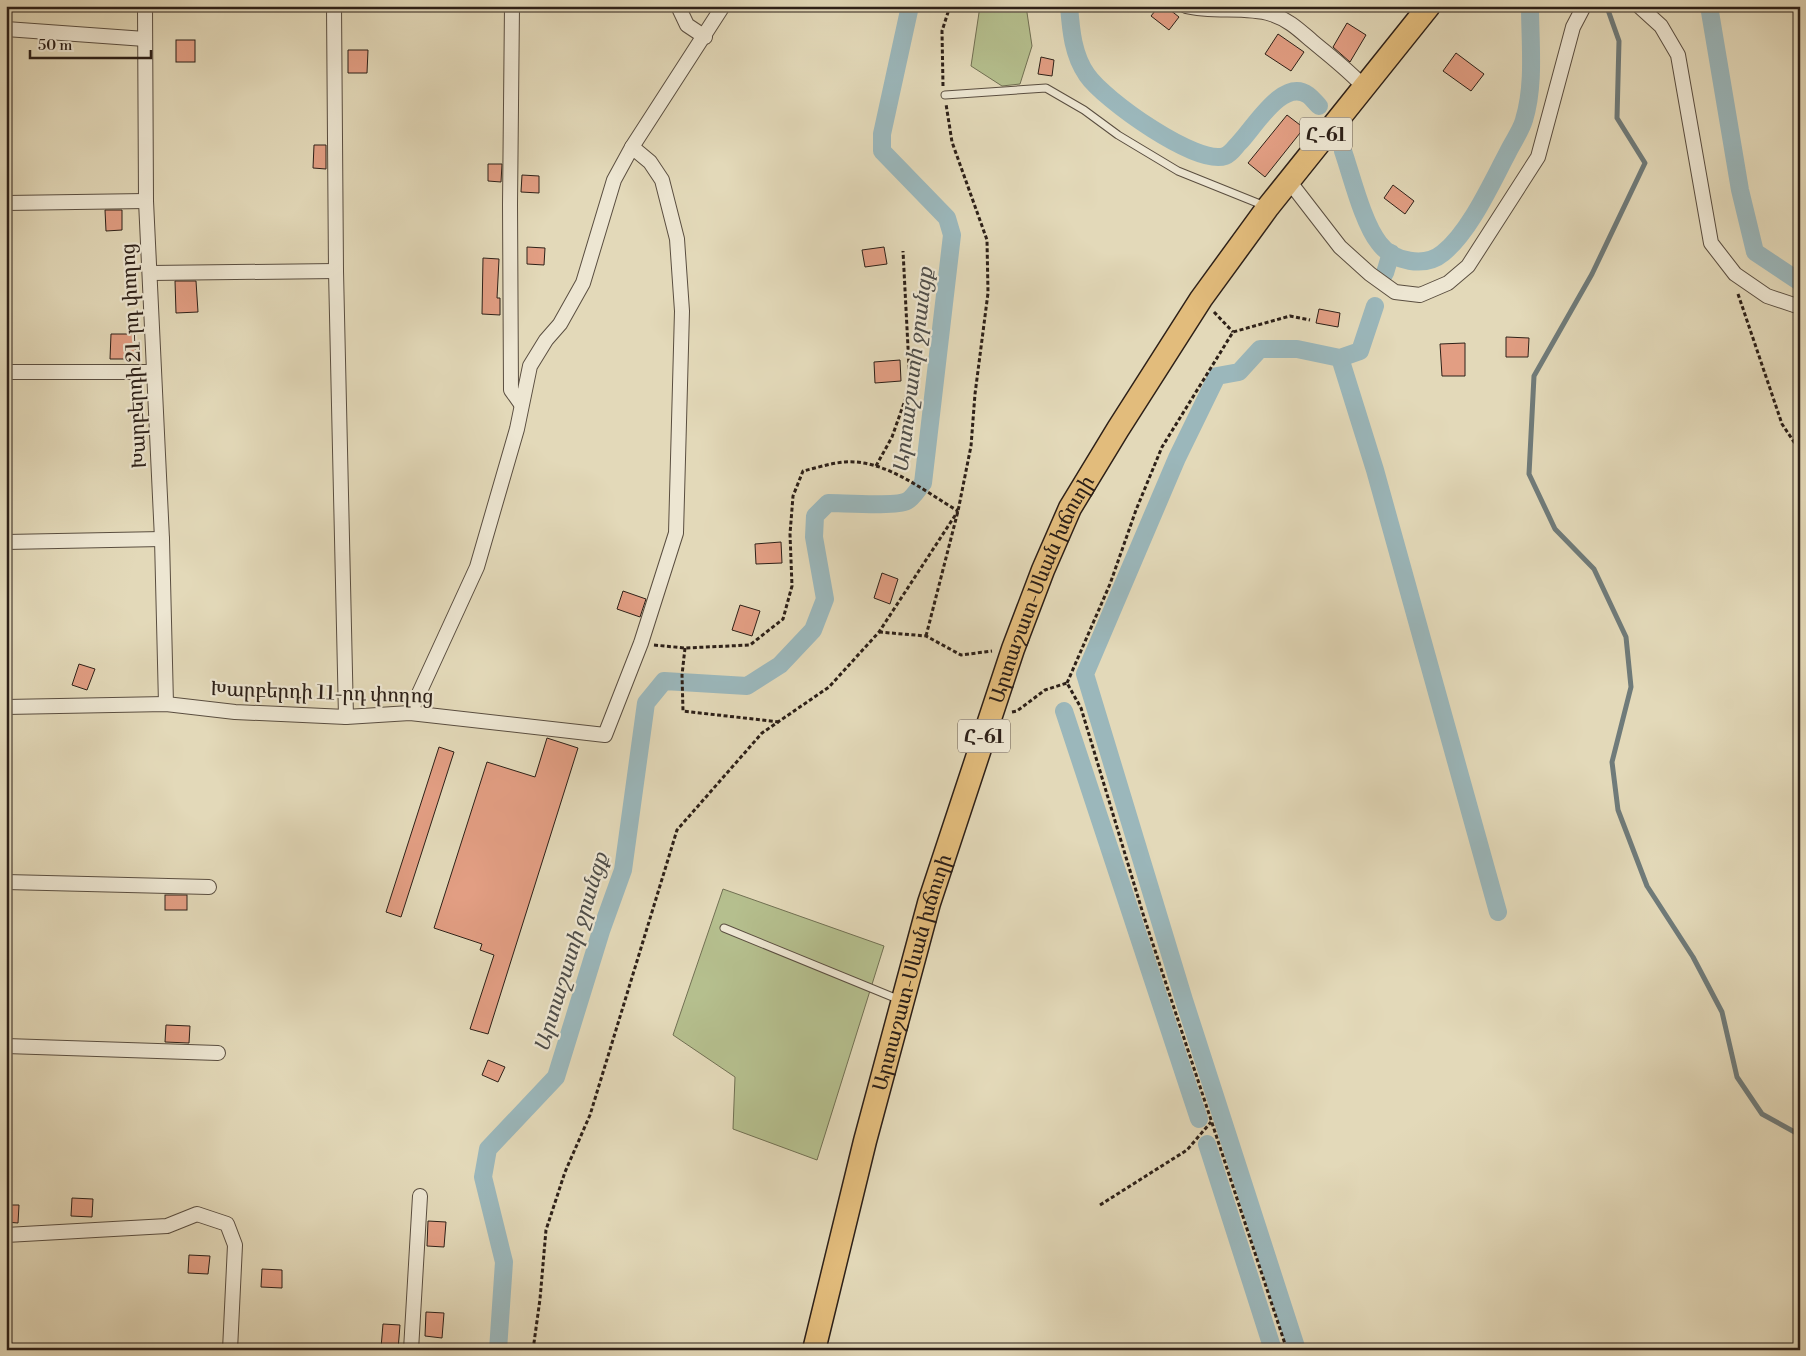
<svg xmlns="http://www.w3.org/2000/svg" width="1806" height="1356" font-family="'Libre Bodoni','Noto Serif Armenian',serif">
	<rect width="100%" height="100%" fill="#e3d9b9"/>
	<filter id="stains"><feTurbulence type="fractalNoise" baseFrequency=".004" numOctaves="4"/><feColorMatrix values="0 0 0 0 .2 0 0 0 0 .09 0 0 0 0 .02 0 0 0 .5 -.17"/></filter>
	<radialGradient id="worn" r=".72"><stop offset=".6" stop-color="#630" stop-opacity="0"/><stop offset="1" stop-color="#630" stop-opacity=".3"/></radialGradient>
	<g fill="#b5bf8e" stroke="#717053">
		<path d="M980 6H1026L1032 46 1020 84 1002 86 971 66Z"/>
		<path d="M723 889 884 946 817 1160 733 1129 735 1077 673 1035Z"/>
	</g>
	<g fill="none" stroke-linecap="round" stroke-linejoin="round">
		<path stroke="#6f7b7a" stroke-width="5" d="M1608 10 1619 41 1617 118 1645 163 1592 274 1534 376 1529 474 1555 529 1594 569 1626 637 1631 687 1612 762 1618 810 1647 886 1693 957 1722 1012 1737 1077 1762 1114 1800 1135"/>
		<g stroke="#9bb7bb" stroke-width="18">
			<path d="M1069 6C1071 31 1073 55 1087 75 1104 100 1197 166 1225 156 1231 154 1235 147 1239 143 1254 128 1283 77 1308 95 1312 98 1315 102 1319 106"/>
			<path d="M1709 6 1740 190 1755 252 1800 282"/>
			<path d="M1343 151C1352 177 1363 223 1379 243 1393 262 1425 268 1443 253 1470 231 1491 184 1507 154 1512 143 1521 131 1524 120 1535 84 1530 43 1530 6"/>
			<path d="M1385 273 1391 253"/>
			<path d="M1340 358 1375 470 1498 912"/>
			<path d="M1064 711 1199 1119"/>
			<path d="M1207 1144 1273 1350"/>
			<path d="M498 1350 504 1262 483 1177 488 1149 556 1077 601 931 623 870 646 703 664 681 747 686 780 665 813 630 825 599 814 537 815 516 828 503C844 503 895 507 907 501 913 498 918 489 923 483L952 235 947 218 882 151V134L910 6"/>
			<path d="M1297 1350 1184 1000 1085 674 1177 458 1217 376 1239 372 1260 349H1297L1340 358 1360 351 1375 306"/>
		</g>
	</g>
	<g fill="#e29e83" stroke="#2d2018">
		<path d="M1159 6H1165L1179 17 1169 30 1151 16Z"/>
		<path d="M1347 23 1366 35 1350 62 1333 47Z"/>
		<path d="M1278 34 1304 52 1291 71 1265 54Z"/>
		<rect x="176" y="40" width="19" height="22"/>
		<path d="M348 50H368L367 73H348Z"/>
		<path d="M1456 53 1484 74 1471 91 1443 71Z"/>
		<path d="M1041 57 1054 60 1052 76 1038 74Z"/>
		<path d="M1287 115 1304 128 1265 177 1248 163Z"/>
		<path d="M314 145H326V169L313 168Z"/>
		<path d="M488 164H502L501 182 488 181Z"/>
		<path d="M522 175 539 176V193L521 192Z"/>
		<path d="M1393 185 1414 201 1405 214 1384 198Z"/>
		<path d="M105 210H122V230L106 231Z"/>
		<path d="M527 247 545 248 544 265 527 264Z"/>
		<path d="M884 247 887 264 865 267 862 250Z"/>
		<path d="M483 258 499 259 497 298H500V315L482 314Z"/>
		<path d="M175 281H196L198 312 176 313Z"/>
		<path d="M1319 309 1340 313 1338 327 1316 323Z"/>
		<path d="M111 334H136L135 359H110Z"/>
		<path d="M1506 337 1529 338 1528 357H1506Z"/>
		<path d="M1465 343V376H1442L1440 344Z"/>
		<path d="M900 360 901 381 875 383 874 362Z"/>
		<path d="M781 542 782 563 756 564 755 544Z"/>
		<path d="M882 573 898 579 890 604 874 598Z"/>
		<path d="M623 591 646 599 640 617 617 609Z"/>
		<path d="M740 605 760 611 752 636 732 630Z"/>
		<path d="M79 664 95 669 87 690 72 685Z"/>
		<path d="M547 738 578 748 488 1034 470 1029 494 955 480 950 482 944 434 928 487 762 535 777Z"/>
		<path d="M439 747 454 752 401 917 386 912Z"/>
		<rect x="165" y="895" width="22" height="15"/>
		<path d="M166 1025 190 1026 189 1043 165 1042Z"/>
		<path d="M488 1060 505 1067 498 1082 482 1075Z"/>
		<path d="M72 1198 93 1199 92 1217 71 1216Z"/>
		<path d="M6 1205H19L18 1223 6 1222Z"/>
		<path d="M428 1221 446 1222 444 1247 427 1246Z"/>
		<path d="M189 1255 210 1256 208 1274 188 1273Z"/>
		<path d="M262 1269 282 1270V1288L261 1287Z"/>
		<path d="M426 1312 444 1313 442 1338 425 1336Z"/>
		<path d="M383 1324 400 1325 398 1350 381 1348Z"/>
	</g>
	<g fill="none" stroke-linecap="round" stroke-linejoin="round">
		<defs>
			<g id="service">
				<path d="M945 95 1046 88 1084 110 1118 135 1178 171 1265 206"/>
				<path d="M724 928 900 1000"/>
			</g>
			<g id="minor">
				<path d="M145 6 146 201 162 539 166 704"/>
				<path d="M334 6 336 271 346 717"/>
				<path d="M512 6 510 204 511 390 521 404"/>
				<path d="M678 6 687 25 705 37"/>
				<path d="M1186 6C1213 13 1246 6 1271 14 1289 20 1298 29 1312 41 1331 57 1347 69 1364 87"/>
				<path d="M1639 6 1661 26 1678 55 1711 243 1735 274 1767 296 1800 307"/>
				<path d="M6 29 145 39"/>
				<path d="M1289 181 1340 247 1370 274 1395 292 1420 295 1448 283 1468 266 1538 157 1573 27 1584 6"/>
				<path d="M6 203 146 201"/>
				<path d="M150 273 336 271"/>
				<path d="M6 372H153"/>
				<path d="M6 542 162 539"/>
				<path d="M6 707 166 704 235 712 346 717 410 713 605 735 641 643 676 533 682 311 677 239 662 180 650 162 632 147"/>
				<path d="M410 713 477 567 517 429 530 366 546 340 560 324 583 283 614 180 632 147 723 6"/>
				<path d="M6 882 209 887"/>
				<path d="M6 1046 218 1053"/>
				<path d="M6 1235 167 1226 197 1214 227 1224 235 1245 230 1350"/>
				<path d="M411 1350 420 1196"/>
			</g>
			<g id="primary">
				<path id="s1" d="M814 1350 865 1141 929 903 1013 649 1043 570 1070 508 1118 429 1201 299 1268 207 1429 6"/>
			</g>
		</defs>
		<use href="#service" stroke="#5a4e40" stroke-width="9"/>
		<use href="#minor" stroke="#5a4e40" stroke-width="16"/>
		<use href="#primary" stroke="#2d2018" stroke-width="25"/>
		<g stroke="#2d2018" stroke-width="3" stroke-dasharray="4 2.5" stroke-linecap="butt">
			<path d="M943 86 942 31 950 6"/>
			<path d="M1738 294 1782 424 1800 451"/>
			<path d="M1214 312 1233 332"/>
			<path d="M876 466 892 437 910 386 903 251"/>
			<path d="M879 632 926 636 961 655 992 651"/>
			<path d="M926 636 958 511 971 446 975 394 988 293 987 240 952 142 946 104"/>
			<path d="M654 645 685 648 750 645 783 619 792 586 790 534 793 496 803 471C816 468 831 463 845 462 885 459 924 491 958 511"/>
			<path d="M685 648 682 675 683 711 779 722"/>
			<path d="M1067 683 1110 584 1136 510 1162 447 1233 332 1290 316 1310 320"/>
			<path d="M1012 712 1017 711 1045 690 1067 683 1081 708 1144 917 1287 1350"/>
			<path d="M1100 1205 1187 1150 1211 1122"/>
			<path d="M533 1350 540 1299 546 1230 565 1172 590 1115 677 830 762 733 829 687 879 632 958 511"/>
		</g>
		<use href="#service" stroke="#ede6d2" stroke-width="7"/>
		<use href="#minor" stroke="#ede6d2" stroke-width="14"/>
		<use href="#primary" stroke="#e2bc7c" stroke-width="22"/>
	</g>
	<g text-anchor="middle" stroke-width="4.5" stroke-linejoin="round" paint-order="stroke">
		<g fill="#ede6d2" stroke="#675b50" stroke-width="1">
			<rect x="1300" y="117.5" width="52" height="33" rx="4"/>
			<rect x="958" y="719.5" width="52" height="33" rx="4"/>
		</g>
		<g font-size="19" font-weight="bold" fill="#2d2018">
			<text x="1326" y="141">Հ-61</text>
			<text x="984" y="743">Հ-61</text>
		</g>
		<g font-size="20" fill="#2d2018" stroke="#ede6d2">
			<text transform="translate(133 356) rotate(-93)" y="7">Խարբերդի 21-րդ փողոց</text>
			<text dy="7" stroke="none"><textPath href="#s1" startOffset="795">Արտաշատ-Սևան խճուղի</textPath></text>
			<text transform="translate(322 692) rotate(2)" y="7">Խարբերդի 11-րդ փողոց</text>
			<text dy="7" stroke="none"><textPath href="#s1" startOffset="390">Արտաշատ-Սևան խճուղի</textPath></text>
		</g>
		<g font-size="21" font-style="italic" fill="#4e4d49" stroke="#ede6d2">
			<text transform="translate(913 370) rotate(-83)" y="7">Արտաշատի ջրանցք</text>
			<text transform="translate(571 952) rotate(-73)" y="7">Արտաշատի ջրանցք</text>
		</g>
	</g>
	<rect width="1806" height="1356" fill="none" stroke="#e3d9b9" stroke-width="25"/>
	<rect x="8" y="8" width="1791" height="1341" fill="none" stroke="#2d2018" stroke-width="2.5"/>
	<rect x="12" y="12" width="1781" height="1331" fill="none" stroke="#2d2018"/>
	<path d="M30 50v8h121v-8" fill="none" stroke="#2d2018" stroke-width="2.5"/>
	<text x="38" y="50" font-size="15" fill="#2d2018" stroke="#ede6d2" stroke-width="4" paint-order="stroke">50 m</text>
	<rect width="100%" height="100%" filter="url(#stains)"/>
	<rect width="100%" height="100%" fill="url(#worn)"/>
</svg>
